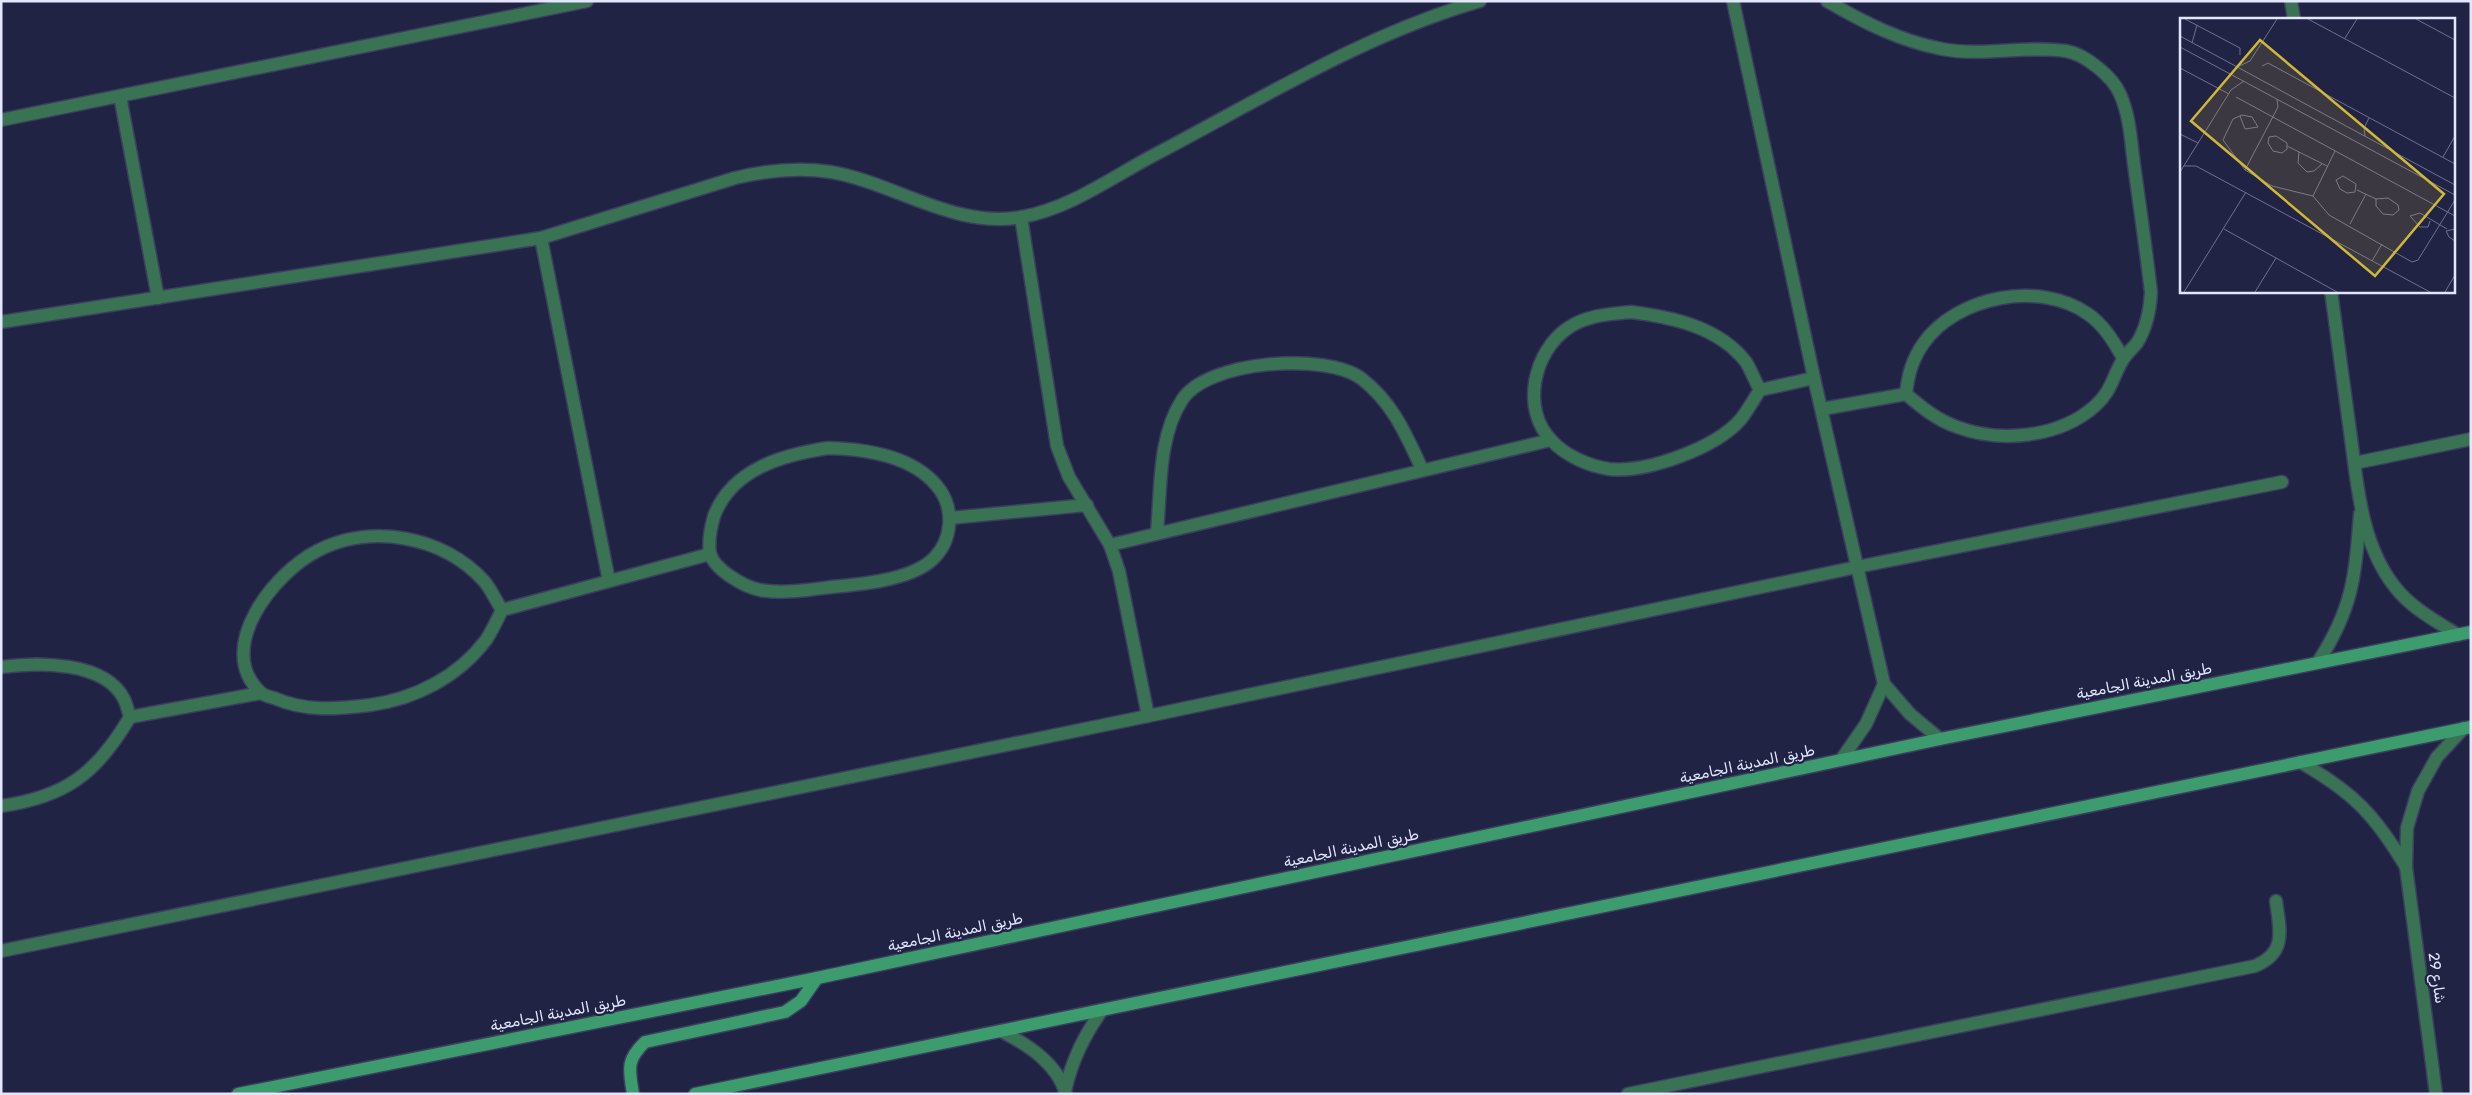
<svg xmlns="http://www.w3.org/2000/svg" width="2472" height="1095" font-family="Rubik,'Noto Naskh Arabic',sans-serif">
	<rect width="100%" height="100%" fill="#212345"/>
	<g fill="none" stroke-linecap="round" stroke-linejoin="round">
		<defs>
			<g id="street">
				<path d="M1733 1 1814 378 1884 684 1910 714 1940 739"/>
				<path d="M1827 1C1863 22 1900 41 1942 49 1984 57 2025 45 2066 51 2085 54 2113 77 2120 94 2130 116 2131 142 2134 165 2140 207 2146 250 2151 292 2150 311 2147 327 2137 343 2133 348 2128 352 2124 358 2113 374 2113 390 2095 406 2059 438 2000 443 1957 427 1937 420 1921 407 1906 394 1908 375 1912 360 1923 344 1956 296 2040 280 2088 314 2104 325 2114 342 2123 358"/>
				<path d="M2291 1 2294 19"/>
				<path d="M120 96 158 298"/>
				<path d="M1 120 587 1"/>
				<path d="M1021 217 1057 446 1069 477 1110 545 1119 571 1148 716"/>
				<path d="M541 238 609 581"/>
				<path d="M2331 291C2337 335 2343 379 2349 424 2357 478 2359 542 2395 587 2411 608 2436 621 2458 635"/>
				<path d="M1631 312C1672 317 1719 327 1746 362 1751 370 1755 381 1760 390 1754 399 1748 410 1741 419 1716 448 1647 473 1609 469 1589 466 1566 456 1552 441 1520 409 1534 351 1568 328 1587 315 1610 314 1631 312Z"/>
				<path d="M1 322 541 238 735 178C768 170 798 167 831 172 895 183 954 229 1022 217 1071 208 1112 177 1156 154 1261 99 1365 34 1480 1"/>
				<path d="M1760 390 1814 378"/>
				<path d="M1822 409 1906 394"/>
				<path d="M828 448C867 449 916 456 940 490 954 510 952 539 935 557 914 580 862 584 832 587 809 590 783 594 760 590 745 587 714 570 710 553 708 542 711 527 714 516 732 469 782 455 828 448Z"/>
				<path d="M2355 463 2471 439"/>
				<path d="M950 518 1087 505"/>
				<path d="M1157 532C1161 489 1158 437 1182 400 1207 360 1327 352 1362 379 1393 403 1406 435 1422 469"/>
				<path d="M1110 545 1551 440"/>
				<path d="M502 610C496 601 491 589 484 581 443 536 371 523 317 551 274 573 214 648 260 692 263 695 270 697 274 698 306 712 337 709 370 705 415 699 458 677 486 640 492 631 497 620 502 610L710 554"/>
				<path d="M2318 662C2353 608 2355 577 2360 514"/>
				<path d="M1 667C37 662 105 661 124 699 127 705 128 711 130 717 97 773 66 797 1 806"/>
				<path d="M130 717 261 693"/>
				<path d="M1841 760 1866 724 1884 684"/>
				<path d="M2300 762C2353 792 2375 815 2406 867"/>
				<path d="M1 951 1148 716 1857 567 2282 482"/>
				<path d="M1001 1031C1028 1045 1057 1063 1066 1094"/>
				<path d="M1065 1091C1072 1060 1084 1036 1102 1010"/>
				<path d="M1628 1094 2255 966C2287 953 2280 930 2276 901"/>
				<path d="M2436 1094 2406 867 2407 828 2418 791 2437 757 2464 728"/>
			</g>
			<g id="secondary">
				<path d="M238 1094 817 978 1940 739 2471 632"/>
				<path d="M633 1094C629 1069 626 1060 645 1042L785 1012 801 1001 817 978"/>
				<path d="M695 1094 2471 727"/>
			</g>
		</defs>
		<use href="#street" stroke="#3c3e5f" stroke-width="15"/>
		<use href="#secondary" stroke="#3c3e5f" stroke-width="15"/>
		<use href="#street" stroke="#3a7254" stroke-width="12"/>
		<use href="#secondary" stroke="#3c9c6d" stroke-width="12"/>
	</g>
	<g text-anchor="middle" stroke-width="4.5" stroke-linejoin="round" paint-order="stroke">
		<g font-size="15" fill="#e3e6fe" stroke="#212345">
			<text transform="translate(2144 681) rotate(-11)" y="5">طريق المدينة الجامعية</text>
			<text transform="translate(1747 764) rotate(-12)" y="5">طريق المدينة الجامعية</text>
			<text transform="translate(1351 848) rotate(-12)" y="5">طريق المدينة الجامعية</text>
			<text transform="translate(955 932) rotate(-12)" y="5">طريق المدينة الجامعية</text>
			<text transform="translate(2437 978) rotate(82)" y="5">شارع 29</text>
			<text transform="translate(558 1013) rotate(-11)" y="5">طريق المدينة الجامعية</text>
		</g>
	</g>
	<g transform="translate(2180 18)">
		<rect width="275" height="275" fill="#212345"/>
		<path fill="none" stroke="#6f718f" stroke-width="1" d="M5 1 60 30V37M128 1 275 80M236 1 275 22M0 18 275 167M165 20 177 1M12 25 17 7M0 29 275 177M82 48 88 45 275 146M57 49 70 43 97 1M0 50 49 76M56 79 275 198M60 98 65 111 78 109 72 99 62 97 53 101 43 122 65 152 92 168 133 178 149 197 232 244 238 242 275 182M0 116 18 125M96 118 107 125V131L102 135 93 133 88 125 89 119ZM185 118 184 110 189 100M107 128 147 148M119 134 118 145 127 154 134 153 142 146M263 139 275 118M4 148H16L250 274M65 152 98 89 97 81M0 154 51 72 64 63M163 158 176 166 175 174 167 175 160 171 156 162ZM177 172 196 181 208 180 218 187 219 192 213 197 203 196 196 188V181M133 178 155 133M250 203 248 209H240L230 198 240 195 267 211M170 206 186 176M44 211 157 274M275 211 266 213 269 219 275 223M192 243 202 226M4 274 66 174M75 274 96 240M265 274 275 257"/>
		<path fill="#cfb837" fill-opacity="0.15" stroke="#cfb837" stroke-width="2.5" d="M80 22 264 176 195 258 11 103Z"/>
		<rect width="275" height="275" fill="none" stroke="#e3e6fe" stroke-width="2.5"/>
	</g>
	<rect width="2472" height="1095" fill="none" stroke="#e3e6fe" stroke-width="5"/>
</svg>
